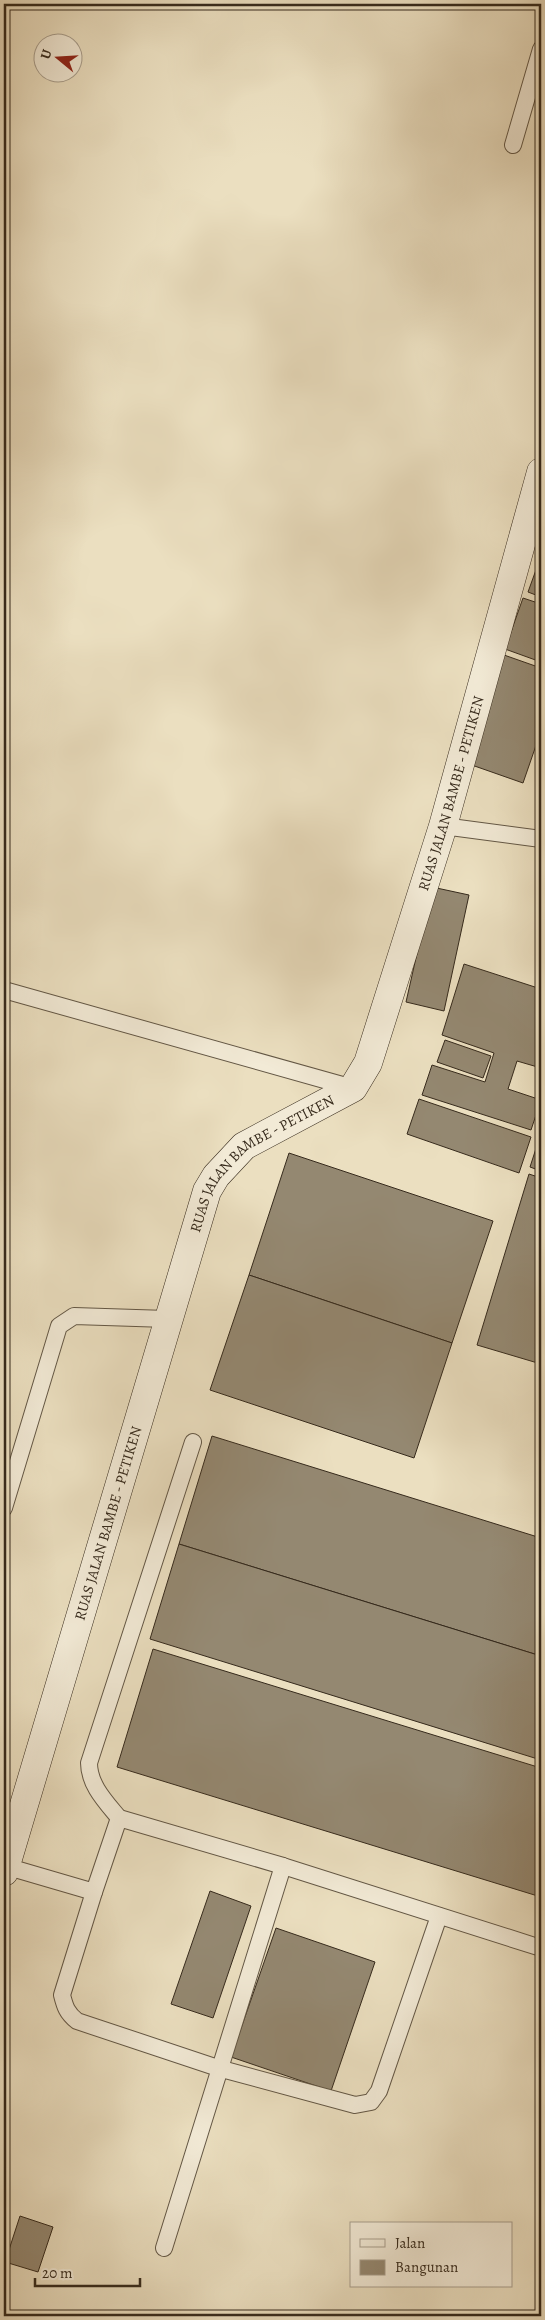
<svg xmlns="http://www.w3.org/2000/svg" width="545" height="2320" font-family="Alegreya,serif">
	<rect width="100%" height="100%" fill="#ebdfc0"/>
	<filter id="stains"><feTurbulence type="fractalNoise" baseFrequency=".004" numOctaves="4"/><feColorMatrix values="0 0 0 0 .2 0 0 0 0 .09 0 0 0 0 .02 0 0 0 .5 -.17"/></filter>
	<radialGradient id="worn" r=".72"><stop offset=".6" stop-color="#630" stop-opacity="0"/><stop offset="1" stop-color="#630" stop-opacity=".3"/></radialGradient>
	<g fill="#948871" stroke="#362a1c">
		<path d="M541 556V597L528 592Z"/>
		<path d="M523 598 541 604V662L505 649Z"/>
		<path d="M504 655 541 668V731L523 783 466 763Z"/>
		<path d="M432 887 469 895 444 1011 406 1002Z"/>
		<path d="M464 964 541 989V1068L517 1061 508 1089 541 1100 531 1130 422 1095 432 1065 485 1082 494 1053 442 1035Z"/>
		<path d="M445 1040 491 1056 483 1078 437 1062Z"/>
		<path d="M419 1099 531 1137 519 1173 407 1134Z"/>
		<path d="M541 1133V1171L530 1167Z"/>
		<path d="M289 1153 493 1221 452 1343 249 1275Z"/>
		<path d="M529 1174 541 1178V1364L477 1345Z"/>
		<path d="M249 1275 452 1343 414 1458 210 1390Z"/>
		<path d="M212 1436 541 1538V1656L179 1544Z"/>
		<path d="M179 1544 541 1656V1760L150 1639Z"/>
		<path d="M153 1649 541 1768V1897L117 1767Z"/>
		<path d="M210 1891 251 1906 213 2018 171 2004Z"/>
		<path d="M276 1928 375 1962 331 2091 231 2057Z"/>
		<path d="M20 2216 53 2227 38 2272 5 2262Z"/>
	</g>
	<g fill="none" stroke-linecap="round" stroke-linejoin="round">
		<defs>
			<g id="service">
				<path d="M513 145 541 49"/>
				<path d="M443 826 541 839"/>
				<path d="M4 990 353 1088"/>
				<path d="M4 1508 59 1326 74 1316 167 1319"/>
				<path d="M119 1818C106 1802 89 1785 89 1763L193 1442"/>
				<path d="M5 1866 94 1892 119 1818 283 1866 541 1948"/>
				<path d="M94 1892 62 1995C65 2007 67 2013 77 2021L218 2068 355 2105 371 2102 379 2091 439 1916"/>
				<path d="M164 2248 283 1866"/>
			</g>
			<g id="secondary">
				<path id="s1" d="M4 1872 207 1191 216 1176 244 1146 353 1088 368 1063 443 826 541 472"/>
			</g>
		</defs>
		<use href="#service" stroke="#635745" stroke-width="18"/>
		<use href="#secondary" stroke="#362a1c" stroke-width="29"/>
		<use href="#service" stroke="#f2ead6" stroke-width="16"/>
		<use href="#secondary" stroke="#f2ead6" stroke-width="28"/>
	</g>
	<g text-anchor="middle" stroke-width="5" stroke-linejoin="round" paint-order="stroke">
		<g font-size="15" fill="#362a1c" stroke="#f2ead6">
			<text dy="5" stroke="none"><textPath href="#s1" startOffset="1204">RUAS JALAN BAMBE - PETIKEN</textPath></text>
			<text dy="5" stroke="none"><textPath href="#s1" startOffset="769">RUAS JALAN BAMBE - PETIKEN</textPath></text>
			<text dy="5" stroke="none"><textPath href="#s1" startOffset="364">RUAS JALAN BAMBE - PETIKEN</textPath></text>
		</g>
	</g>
	<rect width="545" height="2320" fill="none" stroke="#ebdfc0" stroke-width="20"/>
	<rect x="5" y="5" width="535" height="2310" fill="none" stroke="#362a1c" stroke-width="2.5"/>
	<rect x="10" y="10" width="525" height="2300" fill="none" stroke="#362a1c"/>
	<rect x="350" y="2222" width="162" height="65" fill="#f2ead6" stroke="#a79d8c"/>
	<rect x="360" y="2239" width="25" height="8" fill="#f2ead6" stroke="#a79d8c"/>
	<text x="395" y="2248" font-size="15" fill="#362a1c">Jalan</text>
	<rect x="360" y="2260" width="25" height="15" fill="#948871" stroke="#a79d8c"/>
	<text x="395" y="2272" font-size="15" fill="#362a1c">Bangunan</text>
	<g transform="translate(58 58) rotate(288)"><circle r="24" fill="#f2ead6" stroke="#a79d8c"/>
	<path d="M0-4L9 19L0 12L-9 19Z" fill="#8f2418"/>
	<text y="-8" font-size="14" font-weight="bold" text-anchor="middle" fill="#362a1c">U</text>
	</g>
	<path d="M35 2278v8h105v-8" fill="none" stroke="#362a1c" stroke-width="2.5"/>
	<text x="42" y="2278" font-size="15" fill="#362a1c" stroke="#f2ead6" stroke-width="4" paint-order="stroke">20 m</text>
	<rect width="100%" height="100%" filter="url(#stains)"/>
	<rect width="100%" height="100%" fill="url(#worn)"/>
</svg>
